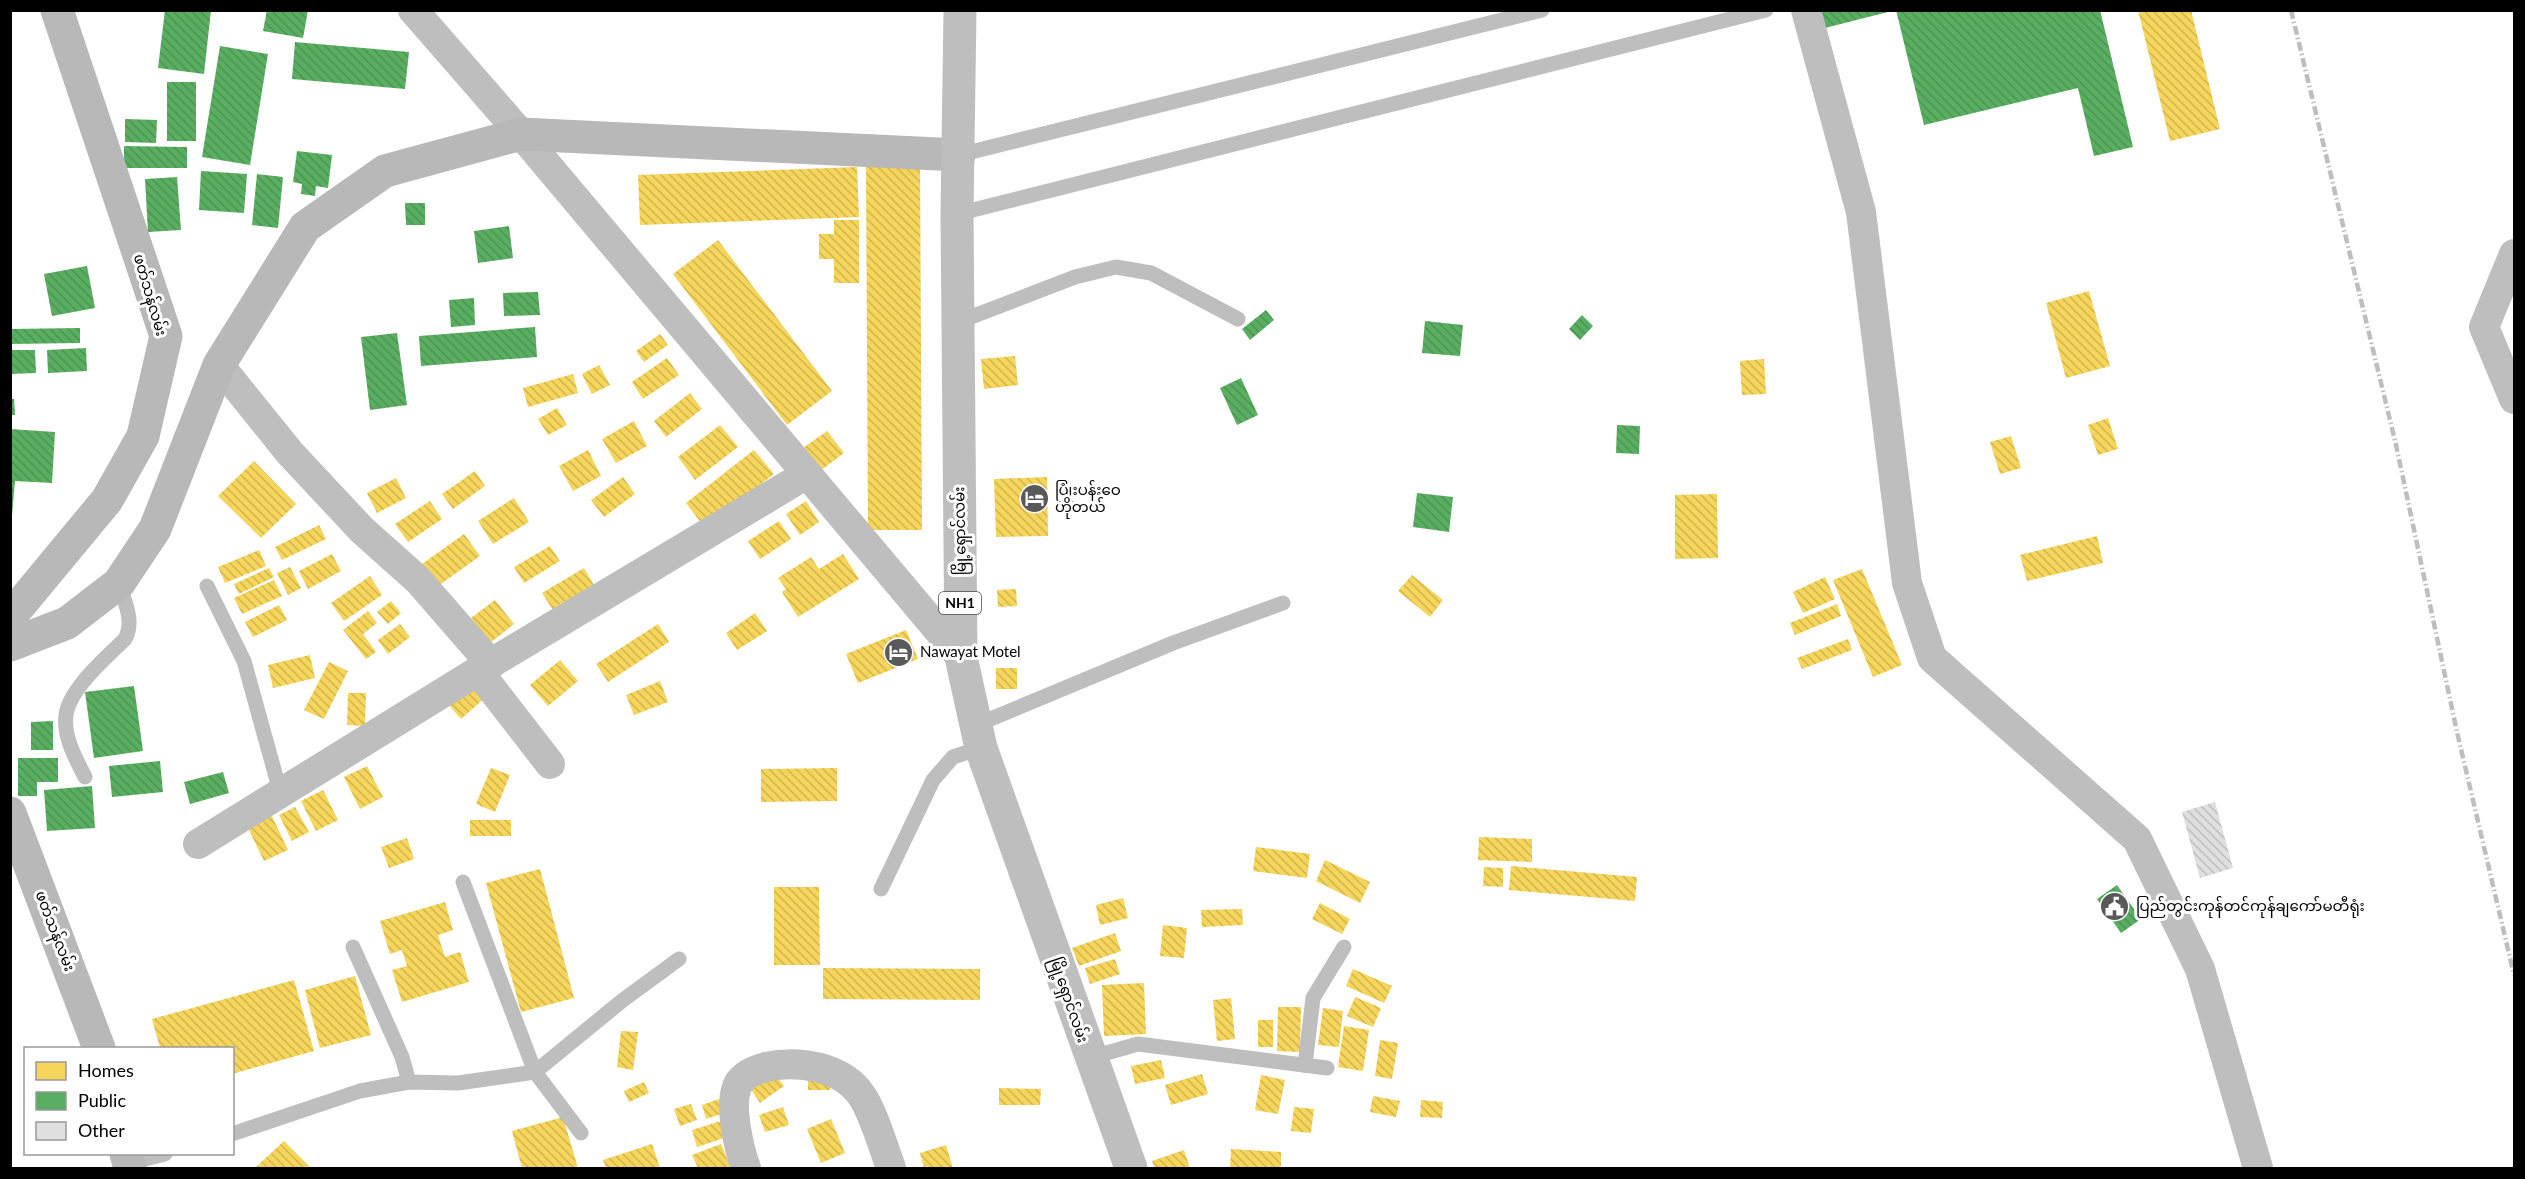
<svg xmlns="http://www.w3.org/2000/svg" width="2525" height="1179" font-family="Lato,'Noto Sans Myanmar',sans-serif">
	<defs>
		<pattern id="homes-back-hatch" width="6" height="6" patternUnits="userSpaceOnUse" patternTransform="scale(1.5)"><rect width="6" height="6" fill="#f6d55c"/><path d="M-1 5l2 2M0 0l6 6M5-1l2 2" fill="none" stroke="#d1b54e"/></pattern>
		<pattern id="public-back-hatch" width="6" height="6" patternUnits="userSpaceOnUse" patternTransform="scale(1.5)"><rect width="6" height="6" fill="#5aae61"/><path d="M-1 5l2 2M0 0l6 6M5-1l2 2" fill="none" stroke="#4c9452"/></pattern>
		<pattern id="building-back-hatch" width="6" height="6" patternUnits="userSpaceOnUse" patternTransform="scale(1.5)"><rect width="6" height="6" fill="#dfdfdf"/><path d="M-1 5l2 2M0 0l6 6M5-1l2 2" fill="none" stroke="#bebebe"/></pattern>
	</defs>
	<rect width="100%" height="100%" fill="#fff"/>
	<g fill="url(#homes-back-hatch)">
		<path d="M2138 10H2191L2220 129 2170 141Z"/>
		<path d="M866 166H920L922 530H868Z"/>
		<path d="M857 167 859 217 640 225 638 175Z"/>
		<path d="M834 220H859V283H834V259H819V234H834Z"/>
		<path d="M718 240 832 391 787 425 673 274Z"/>
		<path d="M2089 291 2110 366 2066 378 2046 303Z"/>
		<path d="M660 334 668 345 644 362 636 351Z"/>
		<path d="M1015 356 1018 385 984 389 981 359Z"/>
		<path d="M667 358 679 375 643 399 632 382Z"/>
		<path d="M1764 359 1766 394 1742 395 1740 361Z"/>
		<path d="M599 365 610 385 592 394 582 374Z"/>
		<path d="M573 374 578 393 528 407 523 388Z"/>
		<path d="M690 393 702 409 666 437 654 421Z"/>
		<path d="M557 408 567 425 548 435 538 419Z"/>
		<path d="M2108 418 2118 449 2098 455 2088 425Z"/>
		<path d="M634 421 647 446 616 463 602 439Z"/>
		<path d="M720 425 738 447 695 480 678 457Z"/>
		<path d="M827 431 844 453 820 471 803 448Z"/>
		<path d="M2011 436 2021 468 2000 474 1990 442Z"/>
		<path d="M588 450 601 476 573 491 559 466Z"/>
		<path d="M754 450 774 474 705 528 686 503Z"/>
		<path d="M254 461 296 504 261 538 218 496Z"/>
		<path d="M475 471 485 486 453 509 442 494Z"/>
		<path d="M623 477 635 494 604 517 591 500Z"/>
		<path d="M1047 477 1048 536 996 537 994 479Z"/>
		<path d="M396 478 406 498 377 513 367 493Z"/>
		<path d="M1717 494 1718 558 1675 559V495Z"/>
		<path d="M514 498 529 522 493 544 478 521Z"/>
		<path d="M430 501 442 519 408 542 395 524Z"/>
		<path d="M806 501 819 522 800 535 786 514Z"/>
		<path d="M779 521 791 539 760 559 748 541Z"/>
		<path d="M319 525 326 539 282 560 275 547Z"/>
		<path d="M464 534 480 556 438 586 422 564Z"/>
		<path d="M2097 536 2103 563 2027 581 2020 555Z"/>
		<path d="M550 546 560 561 524 583 514 567Z"/>
		<path d="M259 550 266 566 225 583 218 567Z"/>
		<path d="M332 554 341 571 308 589 299 571Z"/>
		<path d="M843 554 859 579 798 617 782 592 786 589 778 578 811 557 819 569Z"/>
		<path d="M290 567 301 588 288 595 277 573Z"/>
		<path d="M269 568 274 577 239 594 234 584Z"/>
		<path d="M584 568 597 590 556 615 542 593Z"/>
		<path d="M1862 569 1902 665 1873 677 1833 580Z"/>
		<path d="M1412 575 1443 600 1430 617 1398 591Z"/>
		<path d="M370 576 382 595 344 621 331 603Z"/>
		<path d="M1825 577 1835 599 1803 613 1793 592Z"/>
		<path d="M274 580 282 596 242 614 234 598Z"/>
		<path d="M1016 589 1017 606 998 607 997 590Z"/>
		<path d="M495 600 514 624 490 643 471 618Z"/>
		<path d="M391 601 401 613 388 624 377 612Z"/>
		<path d="M1837 604 1841 616 1795 635 1790 623Z"/>
		<path d="M279 605 287 620 253 637 245 622Z"/>
		<path d="M368 611 377 623 363 634 376 652 366 659 343 630Z"/>
		<path d="M755 613 767 631 737 650 726 633Z"/>
		<path d="M400 624 410 637 388 654 378 640Z"/>
		<path d="M658 624 669 642 608 682 596 664Z"/>
		<path d="M906 630 918 659 858 683 846 654Z"/>
		<path d="M1848 639 1852 650 1802 669 1797 658Z"/>
		<path d="M310 655 315 678 273 688 268 665Z"/>
		<path d="M560 660 578 681 548 706 530 685Z"/>
		<path d="M329 662 348 671 324 719 304 710Z"/>
		<rect x="996" y="668" width="21" height="21"/>
		<path d="M660 681 668 702 634 715 626 695Z"/>
		<path d="M474 684 486 697 461 719 449 705Z"/>
		<path d="M348 693H366L365 726 347 725Z"/>
		<path d="M367 766 383 797 360 809 344 777Z"/>
		<path d="M491 768 510 775 495 812 476 804Z"/>
		<path d="M837 768V801L761 802V769Z"/>
		<path d="M323 790 338 820 316 831 301 801Z"/>
		<path d="M295 807 309 832 292 841 279 815Z"/>
		<path d="M271 814 288 850 264 861 247 826Z"/>
		<rect x="470" y="820" width="41" height="16"/>
		<path d="M1479 837 1532 839V862L1478 860Z"/>
		<path d="M407 838 414 859 389 868 381 847Z"/>
		<path d="M1256 847 1310 854 1307 878 1253 871Z"/>
		<path d="M1325 860 1370 882 1360 903 1316 881Z"/>
		<path d="M1511 866 1637 877 1635 901 1509 890Z"/>
		<path d="M1484 867 1503 868V887L1483 886Z"/>
		<path d="M540 869 574 998 521 1012 486 883Z"/>
		<path d="M774 887H819L820 965H774Z"/>
		<path d="M1123 898 1128 918 1100 925 1096 905Z"/>
		<path d="M445 902 453 930 438 935 445 957 460 952 469 982 402 1002 392 970 407 966 402 950 390 954 380 921Z"/>
		<path d="M1320 903 1350 919 1342 934 1312 919Z"/>
		<path d="M1242 909 1243 925 1202 927 1201 910Z"/>
		<path d="M1163 925 1187 928 1184 958 1160 956Z"/>
		<path d="M1115 933 1121 951 1079 966 1072 948Z"/>
		<path d="M1115 959 1120 974 1090 984 1085 968Z"/>
		<path d="M823 968 980 969V1000L823 999Z"/>
		<path d="M1353 969 1392 986 1384 1003 1346 986Z"/>
		<path d="M355 976 371 1035 320 1048 305 990Z"/>
		<path d="M294 980 314 1051 232 1074V1048H160L152 1019Z"/>
		<path d="M1144 983 1146 1034 1104 1036 1102 985Z"/>
		<path d="M1355 997 1381 1008 1373 1027 1347 1016Z"/>
		<path d="M1231 998 1235 1039 1217 1041 1213 1000Z"/>
		<path d="M1278 1007H1301L1300 1052 1277 1051Z"/>
		<path d="M1323 1008 1343 1011 1339 1047 1318 1045Z"/>
		<rect x="1258" y="1020" width="15" height="27"/>
		<path d="M1344 1026 1369 1030 1363 1071 1338 1067Z"/>
		<path d="M621 1031 638 1032 633 1070 617 1067Z"/>
		<path d="M1380 1040 1398 1043 1392 1079 1375 1076Z"/>
		<path d="M1161 1060 1165 1078 1135 1084 1131 1066Z"/>
		<path d="M774 1072 784 1086 760 1103 750 1088Z"/>
		<path d="M1202 1074 1208 1094 1171 1105 1165 1085Z"/>
		<rect x="808" y="1075" width="22" height="15"/>
		<path d="M1261 1075 1285 1080 1278 1114 1255 1110Z"/>
		<path d="M644 1082 649 1093 629 1102 624 1091Z"/>
		<path d="M999 1088 1041 1089 1040 1105H999Z"/>
		<path d="M1373 1096 1400 1101 1396 1117 1370 1112Z"/>
		<path d="M719 1099 724 1113 706 1119 702 1105Z"/>
		<path d="M1421 1100 1443 1102 1442 1118 1420 1117Z"/>
		<path d="M691 1104 697 1120 680 1126 674 1109Z"/>
		<path d="M783 1107 789 1125 765 1132 759 1115Z"/>
		<path d="M1294 1107 1314 1109 1311 1133 1291 1131Z"/>
		<path d="M563 1117 578 1168H522L512 1131Z"/>
		<path d="M831 1119 845 1153 821 1163 807 1129Z"/>
		<path d="M724 1120 730 1136 697 1147 692 1130Z"/>
		<path d="M284 1141 311 1168H255Z"/>
		<path d="M652 1144 660 1168H606L603 1160Z"/>
		<path d="M721 1144 731 1168H698L692 1155Z"/>
		<path d="M946 1145 953 1168H924L920 1153Z"/>
		<path d="M1231 1149 1281 1152V1168H1230Z"/>
		<path d="M1184 1150 1190 1168H1155L1152 1161Z"/>
	</g>
	<g fill="url(#public-back-hatch)">
		<path d="M165 10H211L204 74 158 68Z"/>
		<path d="M267 10H308L303 38 263 31Z"/>
		<path d="M1817 10H1892V11L1821 29Z"/>
		<path d="M1896 10H2100L2133 147 2094 156 2078 88 1924 125Z"/>
		<path d="M295 42 409 52 405 89 292 79Z"/>
		<path d="M220 46 268 54 250 165 202 157Z"/>
		<rect x="167" y="82" width="29" height="59"/>
		<path d="M125 119 157 120 156 143 125 142Z"/>
		<path d="M124 146 187 147V168H124Z"/>
		<path d="M297 151 332 155 328 188 316 186 315 196 301 194 302 184 293 182Z"/>
		<path d="M201 171 247 174 244 213 199 210Z"/>
		<path d="M257 174 283 177 278 228 252 225Z"/>
		<path d="M177 177 181 230 148 232 145 179Z"/>
		<path d="M405 203H425V225H406Z"/>
		<path d="M509 226 513 258 478 263 474 231Z"/>
		<path d="M87 266 95 308 52 316 44 274Z"/>
		<path d="M538 292 540 315 504 316 503 293Z"/>
		<path d="M474 298 475 325 451 327 449 300Z"/>
		<path d="M1266 310 1274 320 1250 340 1242 329Z"/>
		<path d="M1582 315 1593 326 1580 340 1569 329Z"/>
		<path d="M1425 321 1463 325 1460 356 1422 353Z"/>
		<path d="M535 327 537 357 421 366 419 336Z"/>
		<path d="M80 328V343L10 344V329Z"/>
		<path d="M397 333 407 405 370 410 361 337Z"/>
		<path d="M86 348 87 371 48 373 47 350Z"/>
		<path d="M10 350H35L36 373 10 374Z"/>
		<path d="M1241 378 1258 415 1237 425 1220 388Z"/>
		<path d="M10 399H14L15 415H10Z"/>
		<path d="M1617 425 1640 426 1639 454 1616 453Z"/>
		<path d="M10 429 55 432 52 483 15 481 12 516Z"/>
		<path d="M1417 493 1453 497 1449 532 1413 527Z"/>
		<path d="M134 686 143 751 94 758 85 692Z"/>
		<path d="M53 721V750H31V722Z"/>
		<path d="M18 758H58V782H37V796H18Z"/>
		<path d="M160 761 163 792 112 797 109 766Z"/>
		<path d="M223 772 229 793 190 804 184 782Z"/>
		<path d="M92 786 95 828 47 831 44 790Z"/>
		<path d="M2117 885 2141 919 2121 933 2097 899Z"/>
	</g>
	<path fill="url(#building-back-hatch)" d="M2215 802 2233 868 2200 878 2182 812Z"/>
	<g fill="none" stroke-linecap="round" stroke-linejoin="round">
		<g stroke="#bebebe" stroke-width="15">
			<path d="M959 155 1542 10"/>
			<path d="M957 214 1766 10"/>
			<path d="M958 322 1075 277 1116 267 1151 273 1238 319"/>
			<path d="M207 586 244 661 281 795"/>
			<path d="M976 725 1173 643 1283 603"/>
			<path d="M85 777C76 759 63 737 66 715 69 689 107 657 125 639 135 621 124 601 119 583"/>
			<path d="M463 882 535 1072 581 1133"/>
			<path d="M881 889 933 780 953 757 981 748"/>
			<path d="M353 947 402 1057 409 1082"/>
			<path d="M1089 1058 1138 1044 1327 1068"/>
			<path d="M1305 1065 1313 998 1344 947"/>
			<path d="M232 1134 360 1091 409 1082 458 1083 535 1072 623 1000 679 959"/>
			<path d="M129 1163 165 1154"/>
		</g>
		<g stroke="#bebebe" stroke-width="30">
			<path d="M413 10 521 134 961 657"/>
			<path d="M1806 10 1861 212 1907 583 1932 658 2137 839 2200 969 2258 1168"/>
			<path d="M2514 254 2484 327 2514 399"/>
			<path d="M219 365 290 453 362 530 418 580 491 664"/>
			<path d="M478 671 550 764"/>
			<path d="M198 844 478 671 807 474"/>
			<path d="M746 1168C739 1149 729 1106 737 1087 741 1075 755 1070 766 1067 798 1060 842 1066 862 1096 873 1112 884 1149 891 1168"/>
		</g>
		<g stroke="#b8b8b8" stroke-width="33">
			<path d="M10 617 107 500 143 436 166 336 57 10"/>
			<path d="M10 645 67 623 119 583 155 529 219 365 305 227 385 171 521 134 959 155"/>
			<path d="M10 813 99 1048"/>
			<path d="M126 1154 130 1168"/>
		</g>
		<path stroke="#bebebe" stroke-width="33" d="M960 10 957 214 961 657 981 748 1131 1168"/>
		<path stroke="#bebebe" stroke-width="4.5" stroke-dasharray="9 3 1.5 3" stroke-linecap="butt" d="M2291 10 2396 445 2457 732 2514 975"/>
	</g>
	<defs>
		<symbol id="hotel-disc" viewBox="-11 -11 22 22"><circle r="9.5" fill="#595959" stroke="#fff"/><path d="M-6-4.5h1.5V1H6V5H4.5V3h-9V5H-6ZM-4 0a1.8 1.8 0 1 1 3.6 0ZM.5 0V-2.5h3Q6-2.5 6 0Z" fill="#fff"/></symbol>
		<symbol id="civic-disc" viewBox="-11 -11 22 22"><circle r="9.5" fill="#595959" stroke="#fff"/><path d="M-.6-6.5H3V-4.5H.6V-3L4-1V1h2V6H-6V1h2V-1L-.6-3ZM-1.2 2.5V6h2.4V2.5Z" fill="#fff"/></symbol>
	</defs>
	<g fill-rule="evenodd">
		<use href="#hotel-disc" x="1018" y="482" width="33" height="33"/>
		<use href="#hotel-disc" x="882" y="636" width="33" height="33"/>
		<use href="#civic-disc" x="2098" y="890" width="33" height="33"/>
	</g>
	<g text-anchor="middle" stroke-width="6" stroke-linejoin="round" paint-order="stroke">
		<rect fill="#fff" stroke="#4c4c4c" stroke-width="1.5" x="939" y="592" width="42" height="22" rx="4.5"/>
		<g font-size="14" font-weight="bold" fill="#000">
			<text x="960" y="608">NH1</text>
		</g>
		<g font-size="15" fill="#000" stroke="#fff">
			<text transform="translate(150 295) rotate(74)" y="5">ဖတ်သန်လမ်း</text>
			<text transform="translate(960 531) rotate(-91)" y="5">မြို့ရှောင်လမ်း</text>
			<text transform="translate(55 931) rotate(69)" y="5">ဖတ်သန်လမ်း</text>
			<text transform="translate(1069 1000) rotate(71)" y="5">မြို့ရှောင်လမ်း</text>
		</g>
		<g font-size="15" fill="#000" stroke="#fff" text-anchor="start">
			<text x="1055" y="495">ပြုံးပန်းဝေ<tspan x="1055" dy="17">ဟိုတယ်</tspan></text>
			<text x="920" y="657">Nawayat Motel</text>
			<text x="2136" y="911">ပြည်တွင်းကုန်တင်ကုန်ချကော်မတီရုံး</text>
		</g>
	</g>
	<rect width="2525" height="1179" fill="none" stroke="#000000" stroke-width="24"/>
	<rect x="24" y="1047" width="210" height="108" fill="#ffffff" stroke="#999999" stroke-width="1.5"/>
	<rect x="36" y="1062" width="30" height="18" fill="#f6d55c" stroke="#999999" stroke-width="1.5"/>
	<text x="78" y="1077" font-size="18" fill="#000000">Homes</text>
	<rect x="36" y="1092" width="30" height="18" fill="#5aae61" stroke="#999999" stroke-width="1.5"/>
	<text x="78" y="1107" font-size="18" fill="#000000">Public</text>
	<rect x="36" y="1122" width="30" height="18" fill="#dfdfdf" stroke="#999999" stroke-width="1.5"/>
	<text x="78" y="1137" font-size="18" fill="#000000">Other</text>
</svg>
